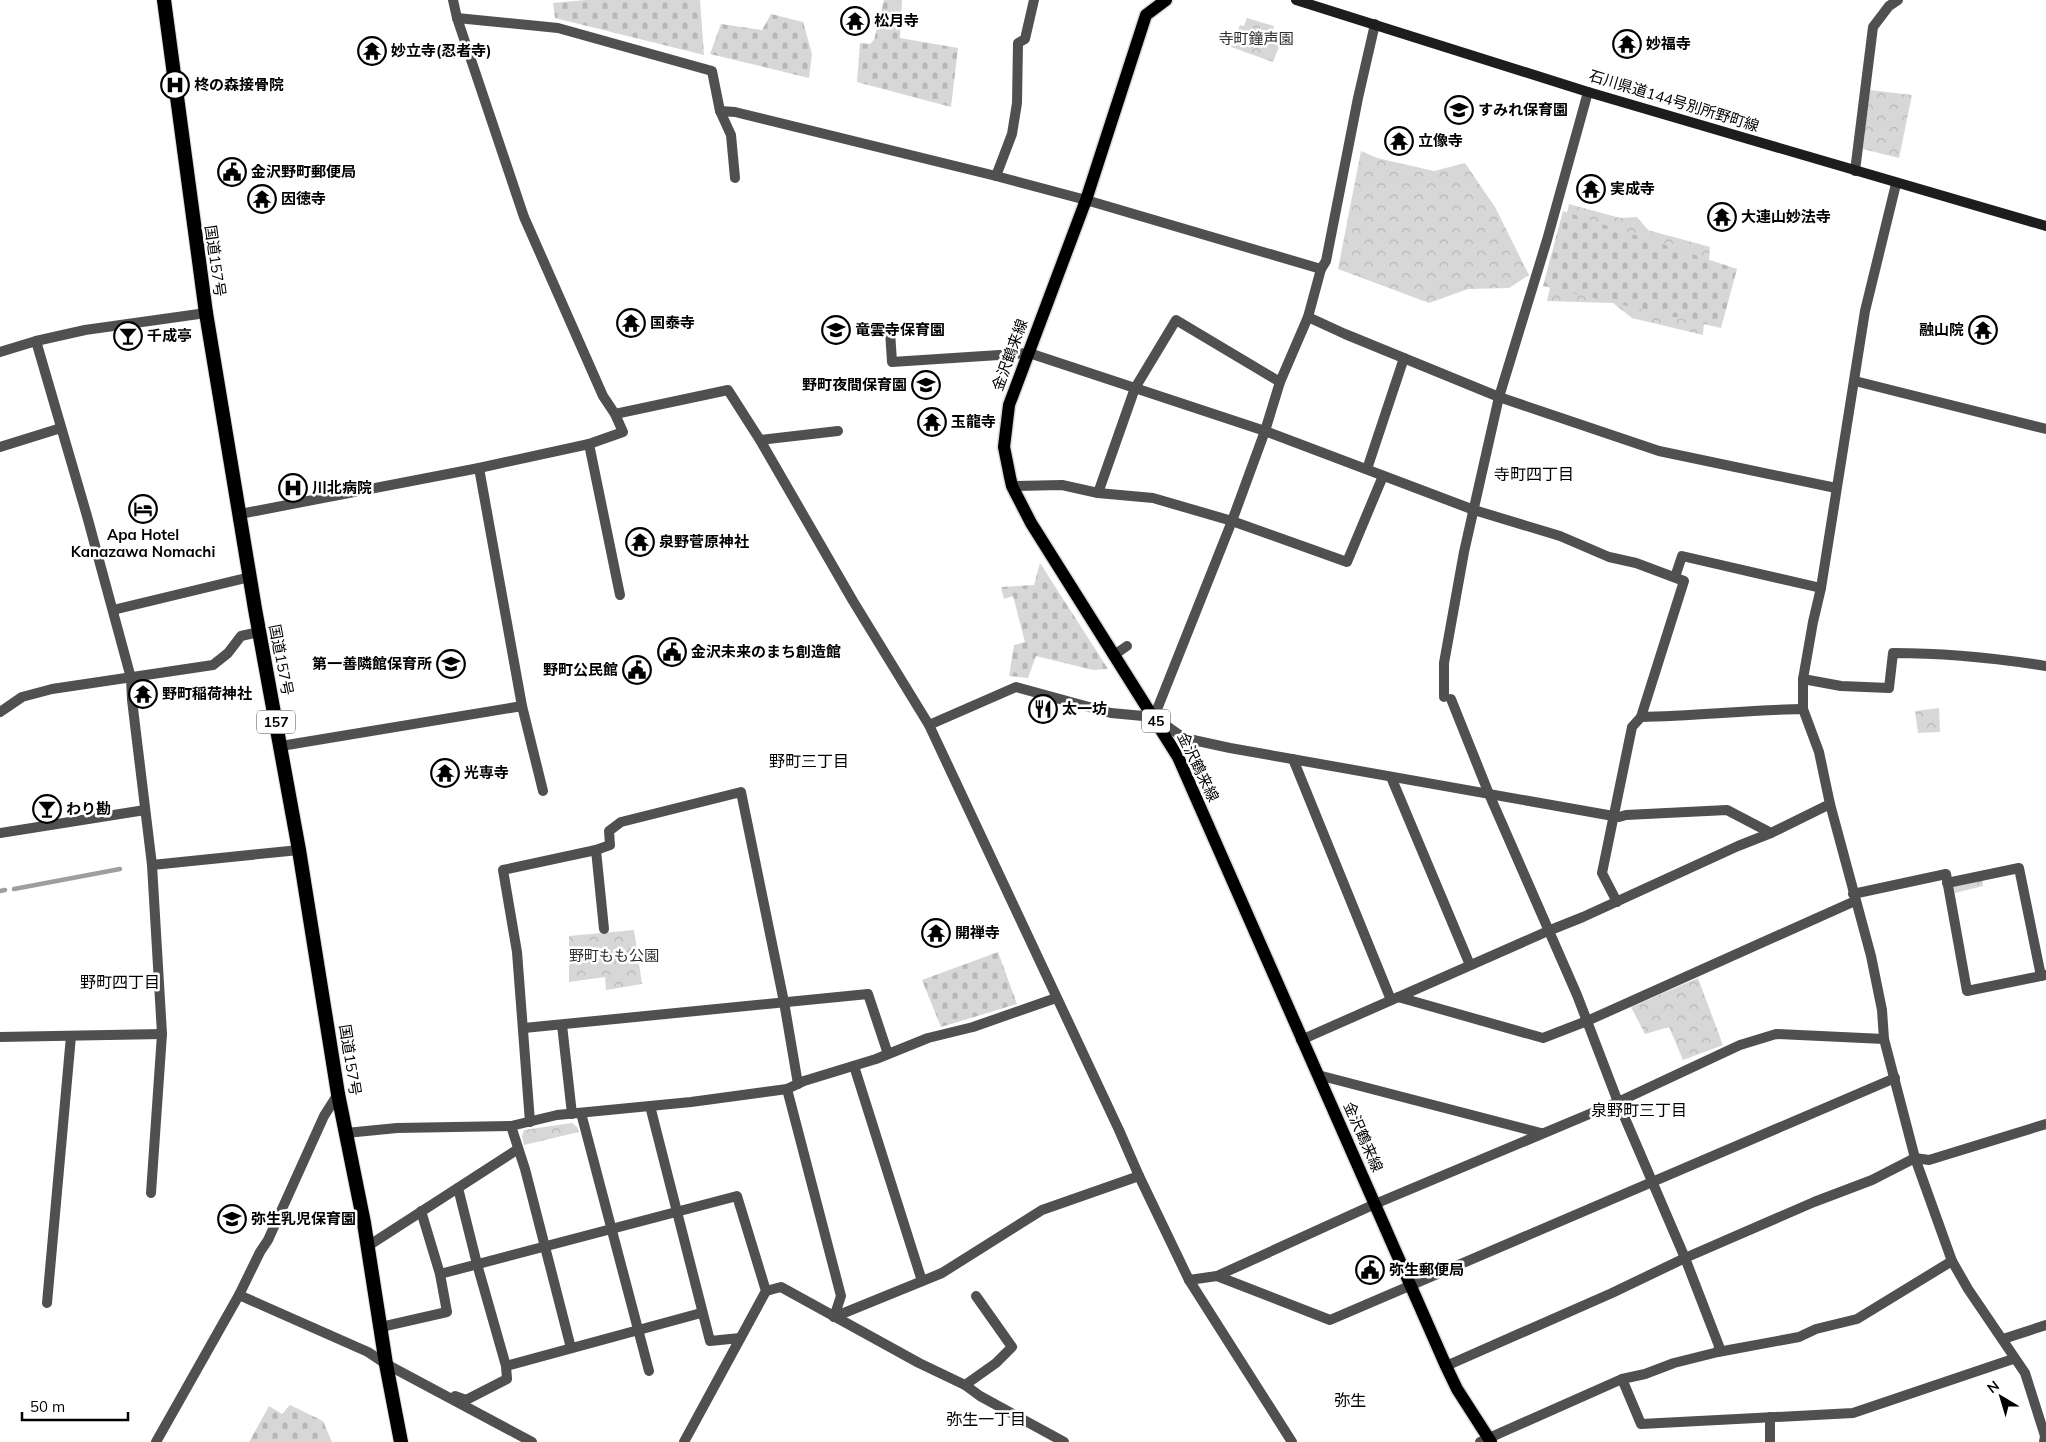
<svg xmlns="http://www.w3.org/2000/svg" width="2046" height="1442" font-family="Mulish,'Noto Sans JP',sans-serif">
	<defs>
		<pattern id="forest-crowns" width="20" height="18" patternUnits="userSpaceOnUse" patternTransform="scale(1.25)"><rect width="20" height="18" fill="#d7d7d7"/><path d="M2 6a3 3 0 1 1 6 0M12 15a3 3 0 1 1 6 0" fill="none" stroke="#b7b7b7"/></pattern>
		<pattern id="cemetery-stones" width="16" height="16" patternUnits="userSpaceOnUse" patternTransform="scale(1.25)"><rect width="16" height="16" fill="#d7d7d7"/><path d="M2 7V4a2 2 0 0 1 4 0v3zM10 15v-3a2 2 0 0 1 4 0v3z" fill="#b7b7b7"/></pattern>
	</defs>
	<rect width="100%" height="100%" fill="#fff"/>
	<g fill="url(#forest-crowns)">
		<path d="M1247 18 1274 26 1273 34 1283 36 1273 62 1220 43 1226 30 1237 32 1240 25 1244 26Z"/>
		<path d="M1870 90 1912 95 1899 158 1863 149Z"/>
		<path d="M1361 151 1377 158 1434 171 1465 163 1495 207 1529 275 1509 288 1468 289 1429 303 1338 269Z"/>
		<path d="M1569 204 1620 218 1637 217 1648 230 1710 247 1703 335 1632 318 1613 303 1547 301Z"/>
		<path d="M1939 708 1940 732 1918 733 1915 711Z"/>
		<path d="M1982 877 1983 886 1955 893 1953 883Z"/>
		<path d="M634 930 642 984 606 990 605 977 569 982V936Z"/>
		<path d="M1698 978 1723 1045 1683 1060 1669 1027 1645 1034 1631 1007Z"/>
		<path d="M572 1123 577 1127 579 1132 524 1145 522 1136 524 1130Z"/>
	</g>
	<g fill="url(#cemetery-stones)">
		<path d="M585 0H700L704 55 555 18 553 3Z"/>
		<path d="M884 0H902L900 38 958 48 951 107 857 82 860 43 870 44 874 40Z"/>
		<path d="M771 14 803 22 812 54 809 78 710 54 721 24 762 30Z"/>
		<path d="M1563 211 1737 269 1721 328 1543 286Z"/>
		<path d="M1040 563 1108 669 1093 670 1036 656 1028 678 1009 676 1014 645 1025 642 1013 596 1004 599 1001 587 1034 585Z"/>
		<path d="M998 952 1017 1004 941 1027 922 980Z"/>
		<path d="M290 1405 323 1421 332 1442H249L269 1406 282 1414Z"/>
	</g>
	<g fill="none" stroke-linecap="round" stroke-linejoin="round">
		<g stroke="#9e9e9e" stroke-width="4.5">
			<path d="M14 889 120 869"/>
			<path d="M0 891 5 890"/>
		</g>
		<defs>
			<path id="primary" d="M1166 0 1146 15 1086 200 1009 405 1004 447 1010 477 1012 486 1031 523 1178 757 1446 1366 1457 1389 1491 1442"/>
			<path id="trunk" d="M164 0 206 313 255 609 299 850 338 1094 364 1223 386 1364 401 1442"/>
		</defs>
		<use href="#primary" stroke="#dbdbdb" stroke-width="15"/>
		<use href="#trunk" stroke="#dbdbdb" stroke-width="16"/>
		<g stroke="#505050" stroke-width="10">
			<path d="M457 18 558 28 712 71 720 111 731 135 735 178"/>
			<path d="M720 111 735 112 996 176 1086 200 1321 269"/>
			<path d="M1855 171 1873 27 1889 6 1898 0"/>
			<path d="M996 176 1012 134 1017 103 1018 43 1025 39 1034 0"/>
			<path d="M1896 184 1865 311 1821 588 1813 622 1803 679V709L1819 752 1830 804 1871 956 1882 1010 1884 1039 1915 1158 1952 1261 1968 1289 2025 1373 2045 1436 2044 1442"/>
			<path d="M1308 317 1345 334 1499 397 1659 451 1836 488"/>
			<path d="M890 331 892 362 1029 353 1265 431 1474 510 1560 536 1609 557 1636 563 1684 581 1641 717 1632 727 1602 873 1617 902"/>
			<path d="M36 341 87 516 131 678 132 700 152 865 162 1034 151 1193"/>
			<path d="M0 352 36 341 85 330 206 313"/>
			<path d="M1855 381 2046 429"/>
			<path d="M615 414 728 390 760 440 853 601 929 725 1119 1130 1139 1176 1189 1280 1292 1442"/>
			<path d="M760 440 838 431"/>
			<path d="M589 444 620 595"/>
			<path d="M0 447 61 428"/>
			<path d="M479 468 522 706 543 791"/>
			<path d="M1367 469 1404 358"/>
			<path d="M1012 486 1062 485 1098 493 1153 498 1232 521 1347 562 1383 476"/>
			<path d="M1098 493 1135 388 1176 320 1280 382"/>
			<path d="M240 514 479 468 589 444 623 432 615 414 603 396 524 217 457 18 453 0"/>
			<path d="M1675 577 1682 556 1821 588"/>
			<path d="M113 610 250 577"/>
			<path d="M1114 655 1127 646"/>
			<path d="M1803 679 1841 686 1889 688 1893 653C1945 653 1995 658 2046 666"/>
			<path d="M1444 697V663L1464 552 1499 397 1547 240 1588 92"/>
			<path d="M1451 699 1489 794 1577 995 1618 1102 1685 1258 1719 1346 1718 1352"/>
			<path d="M1154 717 1184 738 1230 748 1619 817 1626 815 1727 810 1771 833"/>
			<path d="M1641 717C1695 716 1749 710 1803 709"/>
			<path d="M929 725 1016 687 1111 713 1154 717 1232 521 1265 431 1280 382 1308 317 1321 269 1326 261 1358 98 1375 24"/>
			<path d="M281 746 522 706"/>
			<path d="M1293 759 1391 1000"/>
			<path d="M1391 777 1470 965"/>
			<path d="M0 833 145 810"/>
			<path d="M596 850 604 929"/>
			<path d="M152 865 299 850"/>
			<path d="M1947 883 2019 868 2041 976"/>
			<path d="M1853 894 1946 874 1967 991 2046 975"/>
			<path d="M1398 997 1543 1038 1587 1021 1855 901"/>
			<path d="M562 1025 572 1114"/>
			<path d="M524 1028 868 994 888 1054"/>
			<path d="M0 1037 162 1034"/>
			<path d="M1301 1040 1548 931 1583 917 1738 846 1771 833 1830 804"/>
			<path d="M854 1066 922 1281"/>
			<path d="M1318 1075 1541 1133"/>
			<path d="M787 1089 841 1296 834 1317"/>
			<path d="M650 1106 710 1341 740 1338"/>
			<path d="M581 1113 649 1371"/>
			<path d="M530 1122 517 952 503 870 596 850 610 845 609 831 621 822 741 792 784 1002 798 1084"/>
			<path d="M511 1126 525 1169 571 1348"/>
			<path d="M346 1133 397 1128 511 1126 557 1115 691 1102 787 1089 804 1081 876 1059 928 1038 973 1027 1056 998"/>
			<path d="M458 1188 477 1264 506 1366"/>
			<path d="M421 1211 440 1274"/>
			<path d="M368 1246 518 1149"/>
			<path d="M1217 1276 1330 1320 1895 1078"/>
			<path d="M1189 1280 1217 1276 1375 1204 1618 1102 1740 1045 1776 1034 1884 1039"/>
			<path d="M766 1291 781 1287 919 1363 965 1385 980 1396 1064 1442"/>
			<path d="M239 1295 368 1352 386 1364 532 1442"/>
			<path d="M47 1303 71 1036"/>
			<path d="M834 1317 942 1273 1042 1210 1139 1176"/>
			<path d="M381 1327 447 1312 440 1274 737 1196 766 1291 684 1442"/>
			<path d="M2003 1339 2046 1325"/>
			<path d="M1446 1366 1612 1293 1685 1258 1814 1202 1872 1180 1915 1158 1929 1160 2046 1124"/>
			<path d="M1622 1379 1641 1424 1853 1413 2013 1359"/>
			<path d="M965 1385 996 1363 1012 1347 976 1296"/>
			<path d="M455 1396 466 1400 507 1379 506 1366 701 1313"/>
			<path d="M156 1442 239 1295 260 1252 268 1240 324 1116 338 1094"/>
			<path d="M1480 1442 1622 1379 1645 1374 1674 1363 1718 1352 1799 1337 1816 1329 1857 1319 1952 1261"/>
			<path d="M1770 1442V1417"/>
		</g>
		<path stroke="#505050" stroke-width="10" d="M0 712 22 697 52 689 213 665 228 653 241 636 259 632"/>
		<path stroke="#1d1d1d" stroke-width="10" d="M1296 0 1588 92 2046 226"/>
		<use href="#primary" stroke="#000" stroke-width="12"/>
		<use href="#trunk" stroke="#000" stroke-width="14"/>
	</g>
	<defs>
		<symbol id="temple-ring" viewBox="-11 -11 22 22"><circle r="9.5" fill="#fff" stroke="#000" stroke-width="1.5"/><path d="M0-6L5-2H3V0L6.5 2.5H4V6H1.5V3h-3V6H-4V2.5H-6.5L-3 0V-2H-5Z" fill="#000"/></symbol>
		<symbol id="hospital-ring" viewBox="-11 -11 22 22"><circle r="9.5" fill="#fff" stroke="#000" stroke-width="1.5"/><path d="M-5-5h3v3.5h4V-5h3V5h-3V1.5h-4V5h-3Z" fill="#000"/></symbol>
		<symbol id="school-ring" viewBox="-11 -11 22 22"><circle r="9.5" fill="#fff" stroke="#000" stroke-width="1.5"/><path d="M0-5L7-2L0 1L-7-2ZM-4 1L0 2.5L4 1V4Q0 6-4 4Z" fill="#000"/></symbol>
		<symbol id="civic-ring" viewBox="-11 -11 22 22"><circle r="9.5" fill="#fff" stroke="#000" stroke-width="1.5"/><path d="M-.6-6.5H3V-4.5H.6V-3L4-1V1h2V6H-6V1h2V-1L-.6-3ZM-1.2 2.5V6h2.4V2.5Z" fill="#000"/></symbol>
		<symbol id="bar-ring" viewBox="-11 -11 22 22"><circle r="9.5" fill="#fff" stroke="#000" stroke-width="1.5"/><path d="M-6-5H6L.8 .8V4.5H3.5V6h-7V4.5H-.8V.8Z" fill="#000"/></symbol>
		<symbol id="hotel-ring" viewBox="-11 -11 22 22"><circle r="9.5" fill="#fff" stroke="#000" stroke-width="1.5"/><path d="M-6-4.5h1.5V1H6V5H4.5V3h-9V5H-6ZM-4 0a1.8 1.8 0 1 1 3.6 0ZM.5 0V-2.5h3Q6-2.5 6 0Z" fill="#000"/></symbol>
		<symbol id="restaurant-ring" viewBox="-11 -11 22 22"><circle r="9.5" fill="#fff" stroke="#000" stroke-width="1.5"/><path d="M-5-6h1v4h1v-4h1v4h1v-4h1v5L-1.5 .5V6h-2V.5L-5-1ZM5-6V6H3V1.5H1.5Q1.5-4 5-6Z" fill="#000"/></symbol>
	</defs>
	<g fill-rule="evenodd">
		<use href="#temple-ring" x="839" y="5" width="32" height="32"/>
		<use href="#temple-ring" x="1611" y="28" width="32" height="32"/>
		<use href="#temple-ring" x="356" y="35" width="32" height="32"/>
		<use href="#hospital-ring" x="159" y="69" width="32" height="32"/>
		<use href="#school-ring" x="1443" y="94" width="32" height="32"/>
		<use href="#temple-ring" x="1383" y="125" width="32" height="32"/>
		<use href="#civic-ring" x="216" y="156" width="32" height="32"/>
		<use href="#temple-ring" x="1575" y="173" width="32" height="32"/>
		<use href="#temple-ring" x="246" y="183" width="32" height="32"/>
		<use href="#temple-ring" x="1706" y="201" width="32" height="32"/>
		<use href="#temple-ring" x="615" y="307" width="32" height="32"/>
		<use href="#school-ring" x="820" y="314" width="32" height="32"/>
		<use href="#temple-ring" x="1967" y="314" width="32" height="32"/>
		<use href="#bar-ring" x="112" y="320" width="32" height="32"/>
		<use href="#school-ring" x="910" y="369" width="32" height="32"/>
		<use href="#temple-ring" x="916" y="406" width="32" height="32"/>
		<use href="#hospital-ring" x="277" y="472" width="32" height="32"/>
		<use href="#hotel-ring" x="127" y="493" width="32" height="32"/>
		<use href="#temple-ring" x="624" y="526" width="32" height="32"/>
		<use href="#civic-ring" x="656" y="636" width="32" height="32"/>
		<use href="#school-ring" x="435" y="648" width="32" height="32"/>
		<use href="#civic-ring" x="621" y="654" width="32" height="32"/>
		<use href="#temple-ring" x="127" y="678" width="32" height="32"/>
		<use href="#restaurant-ring" x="1027" y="693" width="32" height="32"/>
		<use href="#temple-ring" x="429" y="757" width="32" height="32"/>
		<use href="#bar-ring" x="31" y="793" width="32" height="32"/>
		<use href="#temple-ring" x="920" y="917" width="32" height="32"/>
		<use href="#school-ring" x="216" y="1203" width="32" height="32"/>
		<use href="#civic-ring" x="1354" y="1254" width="32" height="32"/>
	</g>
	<g text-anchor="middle" stroke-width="5" stroke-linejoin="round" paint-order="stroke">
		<g fill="#fff" stroke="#4c4c4c" stroke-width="1">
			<rect x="1142" y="709.5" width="28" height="23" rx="4"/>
			<rect x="257" y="710.5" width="38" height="23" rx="4"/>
		</g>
		<g font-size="14" font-weight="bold" fill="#000">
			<text x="1156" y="726">45</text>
			<text x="276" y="727">157</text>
		</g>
		<g font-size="15" font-weight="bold" fill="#000" stroke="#fff" text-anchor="start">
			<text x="874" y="26">松月寺</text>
			<text x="1646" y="49">妙福寺</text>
			<text x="391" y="56">妙立寺(忍者寺)</text>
			<text x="194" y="90">柊の森接骨院</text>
			<text x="1478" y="115">すみれ保育園</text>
			<text x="1418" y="146">立像寺</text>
			<text x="251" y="177">金沢野町郵便局</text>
			<text x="1610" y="194">実成寺</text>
			<text x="281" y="204">因徳寺</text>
			<text x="1741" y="222">大連山妙法寺</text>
			<text x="650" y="328">国泰寺</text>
			<text x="855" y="335">竜雲寺保育園</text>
			<text x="1964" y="335" text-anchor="end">融山院</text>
			<text x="147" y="341">千成亭</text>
			<text x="907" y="390" text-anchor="end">野町夜間保育園</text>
			<text x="951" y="427">玉龍寺</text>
			<text x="312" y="493">川北病院</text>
			<text x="143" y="540" text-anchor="middle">Apa Hotel<tspan x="143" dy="17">Kanazawa Nomachi</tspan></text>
			<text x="659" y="547">泉野菅原神社</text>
			<text x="691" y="657">金沢未来のまち創造館</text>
			<text x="432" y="669" text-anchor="end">第一善隣館保育所</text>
			<text x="618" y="675" text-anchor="end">野町公民館</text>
			<text x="162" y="699">野町稲荷神社</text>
			<text x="1062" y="714">太一坊</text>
			<text x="464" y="778">光専寺</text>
			<text x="66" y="814">わり勘</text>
			<text x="955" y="938">開禅寺</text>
			<text x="251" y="1224">弥生乳児保育園</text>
			<text x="1389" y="1275">弥生郵便局</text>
		</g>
		<g font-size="15" fill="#2e2e2e" stroke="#fff">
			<text x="1256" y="44">寺町鐘声園</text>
			<text x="614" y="961">野町もも公園</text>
		</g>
		<g font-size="15" fill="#000" stroke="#fff">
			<text transform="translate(1674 101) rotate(17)" y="5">石川県道144号別所野町線</text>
			<text transform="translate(215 261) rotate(82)" y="5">国道157号</text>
			<text transform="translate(1010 355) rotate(-70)" y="5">金沢鶴来線</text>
			<text transform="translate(281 660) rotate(79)" y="5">国道157号</text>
			<text transform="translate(1198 767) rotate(64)" y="5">金沢鶴来線</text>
			<text transform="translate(350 1060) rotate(81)" y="5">国道157号</text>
			<text transform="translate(1363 1137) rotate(66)" y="5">金沢鶴来線</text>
		</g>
		<g font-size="16" fill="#000" stroke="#fff">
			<text x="1534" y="480">寺町四丁目</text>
			<text x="809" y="767">野町三丁目</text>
			<text x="120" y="988">野町四丁目</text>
			<text x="1639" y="1116">泉野町三丁目</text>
			<text x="1350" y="1406">弥生</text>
			<text x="986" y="1425">弥生一丁目</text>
		</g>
	</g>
	<g transform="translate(2001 1397) rotate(322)" stroke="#ffffff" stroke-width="4" paint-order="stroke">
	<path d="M0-4L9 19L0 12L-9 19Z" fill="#000000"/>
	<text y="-8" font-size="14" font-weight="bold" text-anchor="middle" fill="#000000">N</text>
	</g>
	<path d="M22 1412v8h106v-8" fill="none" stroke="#000000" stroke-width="2.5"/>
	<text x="30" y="1412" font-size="15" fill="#000000" stroke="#ffffff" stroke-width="4" paint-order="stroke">50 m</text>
</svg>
